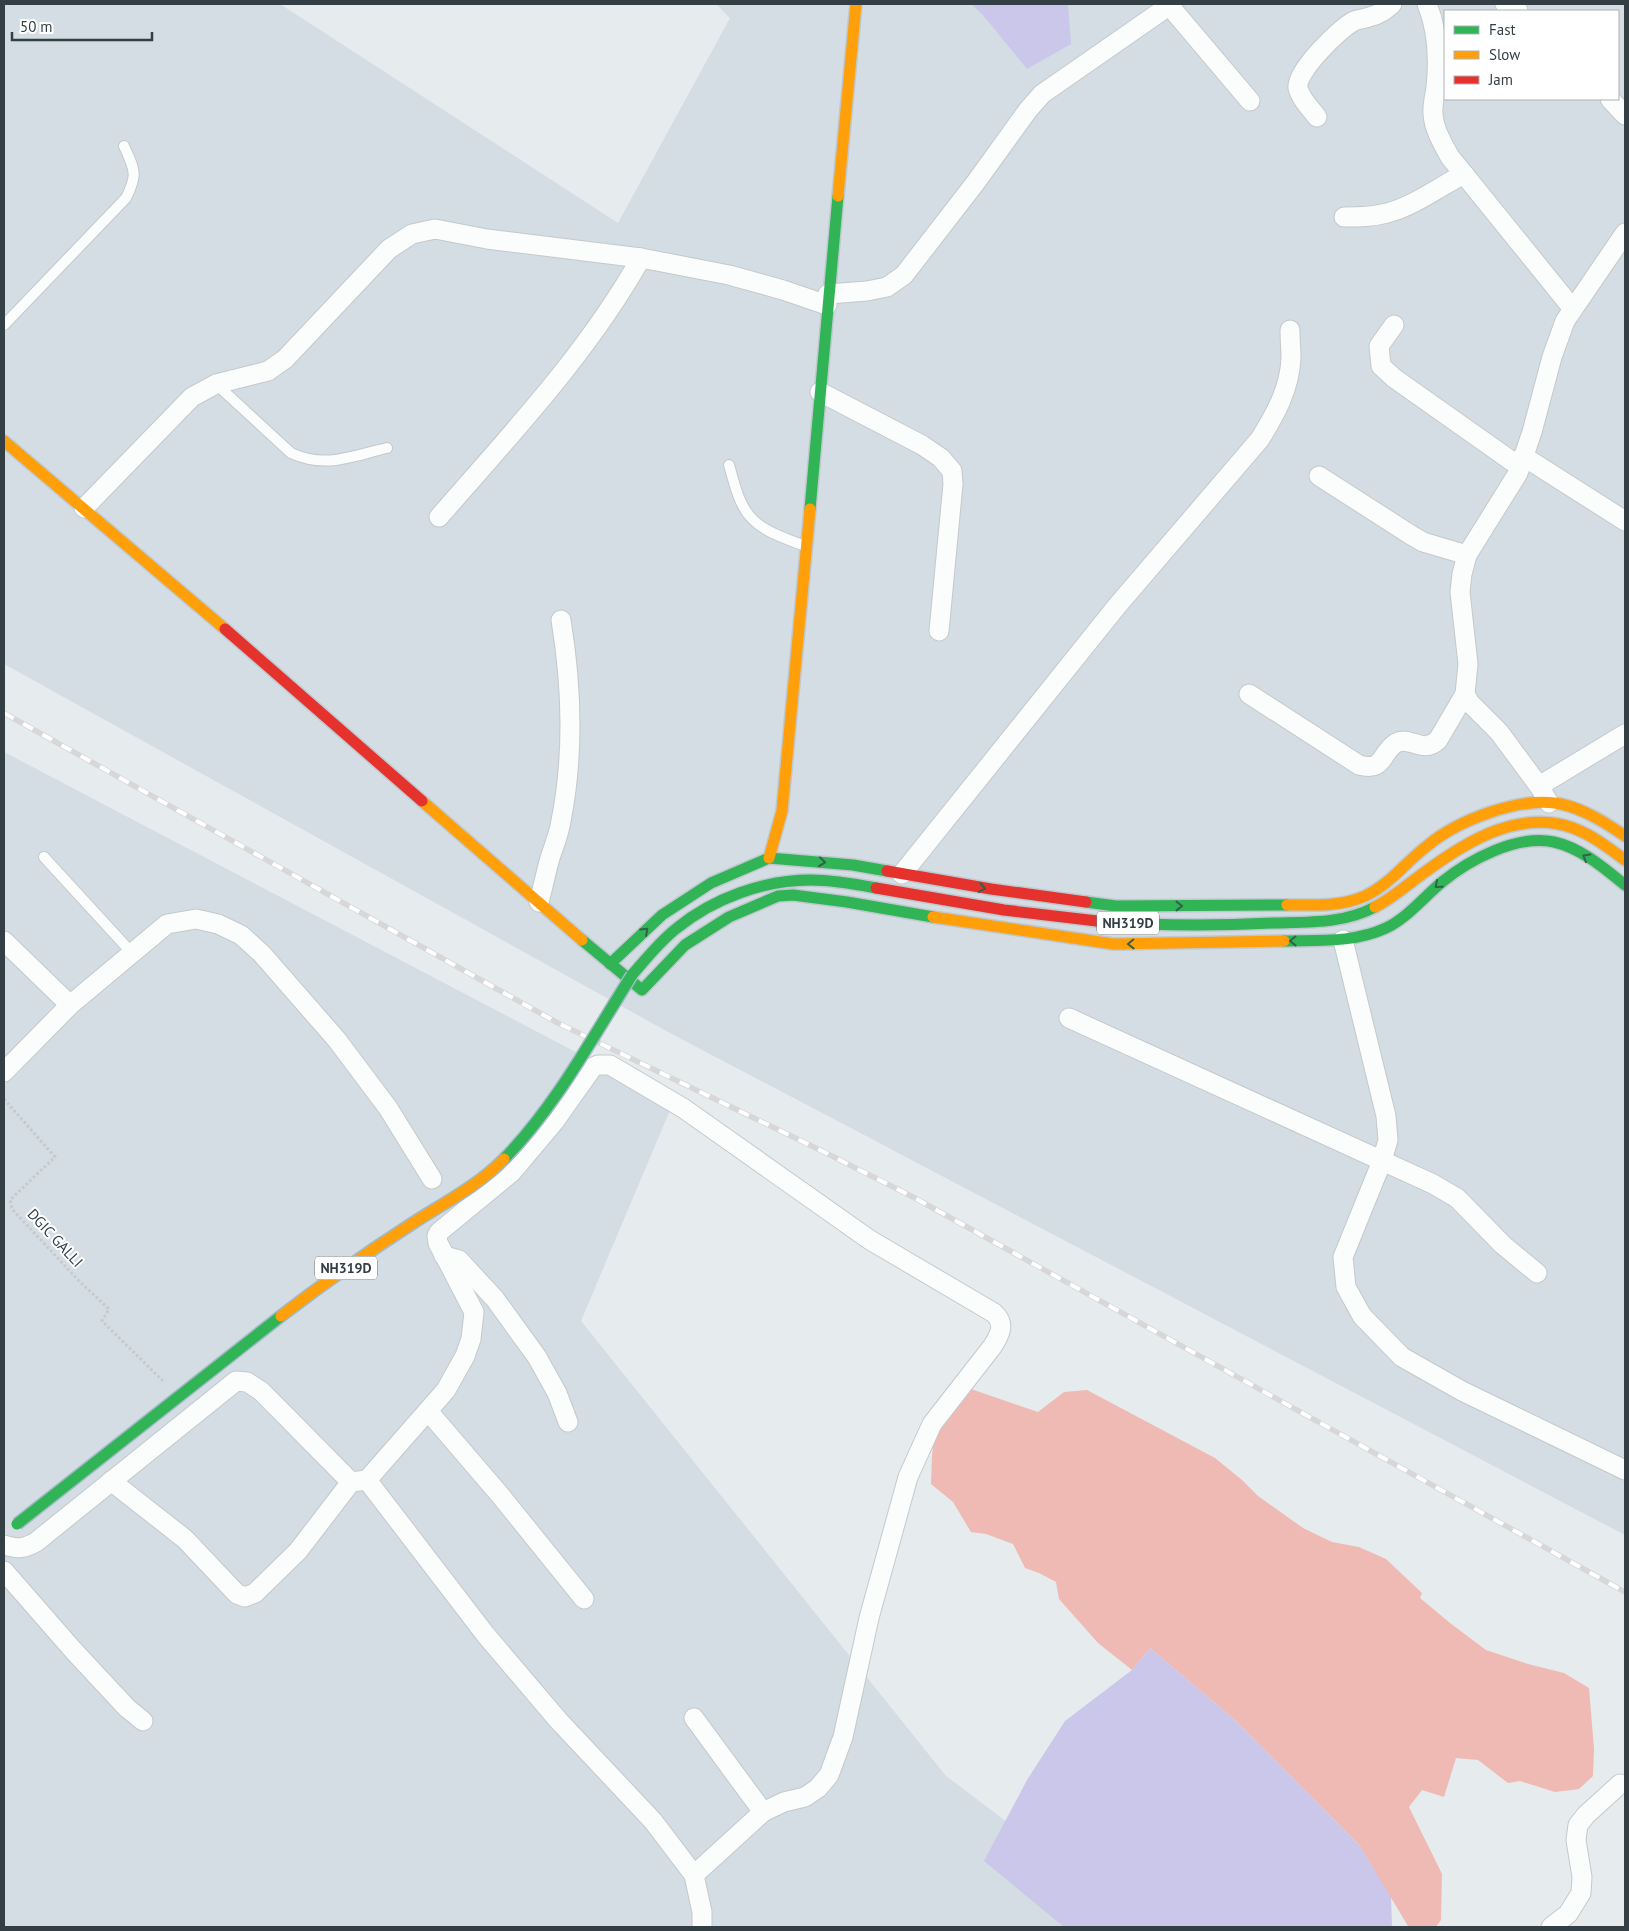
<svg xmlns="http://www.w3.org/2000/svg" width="1629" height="1931" font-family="'PT Sans',sans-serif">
	<rect width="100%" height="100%" fill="#e6ebee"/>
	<g fill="#d3dde3" fill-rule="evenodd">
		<path d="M4 4H280L618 223 730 18 716 4H1625V1535L670 1033 4 664ZM1445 11H1618V99H1445Z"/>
		<path d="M4 752 673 1103 581 1321 946 1776 1146 1927H4Z"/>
	</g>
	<g fill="#cac7eb">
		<path d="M971 4H1068L1071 44 1027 69 983 15Z"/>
		<path d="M1150 1648 1235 1720 1360 1846 1391 1896 1392 1927H1064L984 1861 1027 1780 1065 1721 1132 1670Z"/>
	</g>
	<path fill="#efbab4" d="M971 1389 1038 1412 1064 1392 1087 1390 1215 1458 1242 1480 1258 1496 1303 1528 1332 1542 1359 1547 1386 1559 1422 1593 1420 1598 1450 1623 1486 1650 1528 1664 1564 1673 1589 1688 1594 1749 1593 1776 1579 1789 1555 1792 1520 1781 1508 1783 1478 1760 1456 1758 1444 1797 1422 1790 1409 1807 1442 1874 1441 1920 1436 1927 1408 1926 1360 1846 1235 1720 1150 1648 1132 1670 1098 1643 1059 1599 1056 1582 1039 1573 1025 1568 1013 1544 986 1534 971 1532 953 1502 931 1484C932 1468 931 1452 935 1436 940 1421 960 1400 971 1389Z"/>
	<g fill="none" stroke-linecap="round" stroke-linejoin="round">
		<defs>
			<g id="lane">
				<path d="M4 325 126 198C138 174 135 171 124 146"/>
				<path d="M216 384 291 453C326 469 352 456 387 448"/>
				<path d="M729 465C733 478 736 494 743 506 755 530 782 537 805 546"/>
				<path d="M44 857 132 953"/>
			</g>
			<g id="street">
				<path d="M1168 4 1250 101"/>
				<path d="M1427 4C1438 31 1439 59 1436 87 1435 96 1432 106 1433 114 1434 130 1443 144 1450 157L1573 309"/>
				<path d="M1505 4 1518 11"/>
				<path d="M1610 99 1625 115"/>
				<path d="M1317 117C1311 109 1300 98 1298 88 1295 72 1340 28 1354 21 1359 19 1364 19 1369 17 1379 15 1385 10 1392 4"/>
				<path d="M1344 217C1359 217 1373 217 1387 213 1414 206 1439 187 1464 174"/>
				<path d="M828 294 867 291 887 287 904 275 976 182 1028 110 1042 94 1160 12 1168 4"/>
				<path d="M1394 325 1379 346 1381 366 1394 378 1520 467"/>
				<path d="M820 392 922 445 941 458 952 471 953 484 939 631"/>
				<path d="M1523 456 1625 521"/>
				<path d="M1319 476 1411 535 1423 542 1467 555"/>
				<path d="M84 508 192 397 216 384 268 371 285 359 389 249 412 234 435 229 487 239 641 258 729 275 783 290 827 305"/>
				<path d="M439 517C511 434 587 354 641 258"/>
				<path d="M1249 694 1359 765C1385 772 1380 753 1396 743 1410 735 1422 755 1438 740L1465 694"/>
				<path d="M1539 786 1625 734"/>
				<path d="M1549 803 1539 786 1499 732 1470 703 1465 694 1468 664 1460 592 1462 574 1467 555 1518 473 1532 432 1552 357 1565 321 1625 233"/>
				<path d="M902 874 1117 606 1260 439C1275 415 1290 388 1291 358 1291 349 1290 340 1290 330"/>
				<path d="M539 902C543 887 546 872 550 858 554 846 559 834 561 821 574 755 572 687 561 620"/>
				<path d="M1343 940 1386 1116 1388 1140 1382 1161 1343 1257 1346 1287 1362 1316 1402 1357 1462 1391 1625 1470"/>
				<path d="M4 941 70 1005"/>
				<path d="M1069 1018 1433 1184 1457 1198 1503 1245 1537 1273"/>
				<path d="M4 1072 70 1005 167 924 196 919 218 924 241 935 262 954 337 1040 388 1108 432 1179"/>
				<path d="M444 1256 459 1260 495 1299 537 1357 557 1393 568 1422"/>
				<path d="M428 1411 500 1495 584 1599"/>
				<path d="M111 1481 185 1539 237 1594 245 1597 255 1593 298 1551 351 1482"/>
				<path d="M4 1545C17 1549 24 1549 36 1542L236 1381 247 1382 261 1391 351 1482 367 1480"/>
				<path d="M4 1571 73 1650 127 1708 143 1721"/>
				<path d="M694 1718 763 1812"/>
				<path d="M694 1875 763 1812 784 1802 805 1797 818 1788 829 1775 843 1737 869 1618 908 1477 932 1424 992 1347C1000 1335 1006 1324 994 1313L870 1240 683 1108 610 1065H598L593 1067 554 1122 512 1172 439 1232 437 1236 438 1243 474 1312 471 1339 465 1356 446 1390 367 1480 485 1634 558 1720 653 1821 694 1875 702 1912V1927"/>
				<path d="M1551 1927 1568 1914 1581 1893 1582 1877 1576 1840 1578 1825 1586 1815 1620 1784"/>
			</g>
			<g id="fast">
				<path d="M810 509 838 196"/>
				<path d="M1086 902 1116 906 1287 905"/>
				<path d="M1097 921C1155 926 1215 926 1273 923 1308 922 1343 924 1375 907"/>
				<path d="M582 940 642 990 685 945 729 917 778 896 793 895 847 902 933 917"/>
				<path d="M1284 941C1318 940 1354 943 1386 928 1407 918 1424 897 1442 882 1469 860 1517 834 1554 842 1581 848 1604 868 1625 885"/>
				<path d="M610 964 662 915 711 883 769 858 853 865 887 871"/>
				<path d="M632 975C646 959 660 941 677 928 714 898 764 880 811 880 833 880 855 884 876 888"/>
			</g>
			<g id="slow">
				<path d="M838 196 856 4"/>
				<path d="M4 441 225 629"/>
				<path d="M422 801 582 940"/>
				<path d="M769 858 782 811 810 509"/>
				<path d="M1287 905C1312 905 1341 907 1365 896 1389 885 1406 862 1427 846 1458 820 1520 796 1561 804 1584 809 1606 823 1625 836"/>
				<path d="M1375 907C1393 898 1408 884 1425 872 1467 841 1519 809 1573 828 1592 835 1609 848 1625 860"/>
				<path d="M933 917 1113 944 1284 941"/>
			</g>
			<g id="jam">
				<path d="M225 629 422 801"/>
				<path d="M887 871 991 889 1086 902"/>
				<path d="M876 888 1004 910 1097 921"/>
			</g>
		</defs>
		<use href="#lane" stroke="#c4c9cc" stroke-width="12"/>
		<use href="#street" stroke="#c4c9cc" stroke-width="21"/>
		<use href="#fast" stroke="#bfc8cf" stroke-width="14"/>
		<use href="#slow" stroke="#bfc8cf" stroke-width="14"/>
		<use href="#jam" stroke="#bfc8cf" stroke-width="14"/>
		<path stroke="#c6cacd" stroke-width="3" stroke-dasharray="2.5 2.5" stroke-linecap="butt" d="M4 1099 55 1157 10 1200 12 1209 80 1282 109 1309 102 1321 163 1381"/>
		<use href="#lane" stroke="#fbfcfc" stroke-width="10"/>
		<use href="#street" stroke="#fbfcfc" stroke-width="19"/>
		<use href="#fast" stroke="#30b455" stroke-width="11"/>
		<use href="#slow" stroke="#ff9f0a" stroke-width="11"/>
		<use href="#jam" stroke="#e5322d" stroke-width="11"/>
		<defs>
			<path id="rail" d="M4 713 556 1022 820 1150 913 1197 1625 1592"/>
		</defs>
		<use href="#rail" stroke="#d7d7d8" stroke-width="5.5"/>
		<use href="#rail" stroke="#fff" stroke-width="4" stroke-dasharray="11" stroke-linecap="butt"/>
		<defs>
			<g id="fast-bridge">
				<path d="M504 1159C556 1106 592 1038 632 975"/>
				<path d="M17 1524 281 1316"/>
			</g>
			<path id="slow-bridge" d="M281 1316C324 1283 368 1252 413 1223 444 1203 479 1185 504 1159"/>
		</defs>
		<use href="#fast-bridge" stroke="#a0bac8" stroke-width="14" stroke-linecap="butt"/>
		<use href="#slow-bridge" stroke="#a0bac8" stroke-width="14" stroke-linecap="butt"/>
		<use href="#fast-bridge" stroke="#30b455" stroke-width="11"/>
		<use href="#slow-bridge" stroke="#ff9f0a" stroke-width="11"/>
	</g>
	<defs><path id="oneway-chevron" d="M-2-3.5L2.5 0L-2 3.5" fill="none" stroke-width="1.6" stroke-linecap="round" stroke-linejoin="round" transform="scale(1.25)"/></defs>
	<g stroke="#326249">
		<use href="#oneway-chevron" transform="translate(1586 857) rotate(-150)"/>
		<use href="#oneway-chevron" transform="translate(822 862) rotate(6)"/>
		<use href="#oneway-chevron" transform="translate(1438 885) rotate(140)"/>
		<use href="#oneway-chevron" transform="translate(982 888) rotate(10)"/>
		<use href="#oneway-chevron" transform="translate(1179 906)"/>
		<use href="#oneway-chevron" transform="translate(645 931) rotate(-43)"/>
		<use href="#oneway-chevron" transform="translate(1293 941) rotate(179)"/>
		<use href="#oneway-chevron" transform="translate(1131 944) rotate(179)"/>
	</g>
	<g text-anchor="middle" stroke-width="4" stroke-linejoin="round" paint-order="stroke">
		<g fill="#fff" stroke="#70797c" stroke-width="1">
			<rect x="1097" y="911.5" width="62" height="23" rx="4"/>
			<rect x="315" y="1256.5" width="62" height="23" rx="4"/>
		</g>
		<g font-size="14" font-weight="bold" fill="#333f44">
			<text x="1128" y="928">NH319D</text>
			<text x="346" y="1273">NH319D</text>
		</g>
		<g font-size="15" fill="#333f44" stroke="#fff">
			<text transform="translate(55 1238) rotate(47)" y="5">DGIC GALLI</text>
		</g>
	</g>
	<rect width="1629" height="1931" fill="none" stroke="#333f44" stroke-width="10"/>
	<rect x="1444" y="10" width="175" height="90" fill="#ffffff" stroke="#adb2b4"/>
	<rect x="1454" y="26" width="25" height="8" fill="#30b455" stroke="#adb2b4"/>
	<text x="1489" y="35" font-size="15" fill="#333f44">Fast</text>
	<rect x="1454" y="51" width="25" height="8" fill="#ff9f0a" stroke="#adb2b4"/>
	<text x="1489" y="60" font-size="15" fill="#333f44">Slow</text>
	<rect x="1454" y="76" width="25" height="8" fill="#e5322d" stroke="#adb2b4"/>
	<text x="1489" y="85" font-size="15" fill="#333f44">Jam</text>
	<path d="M12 32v8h140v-8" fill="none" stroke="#333f44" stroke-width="2.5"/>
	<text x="20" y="32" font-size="15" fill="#333f44" stroke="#ffffff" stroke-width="4" paint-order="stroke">50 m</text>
</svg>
